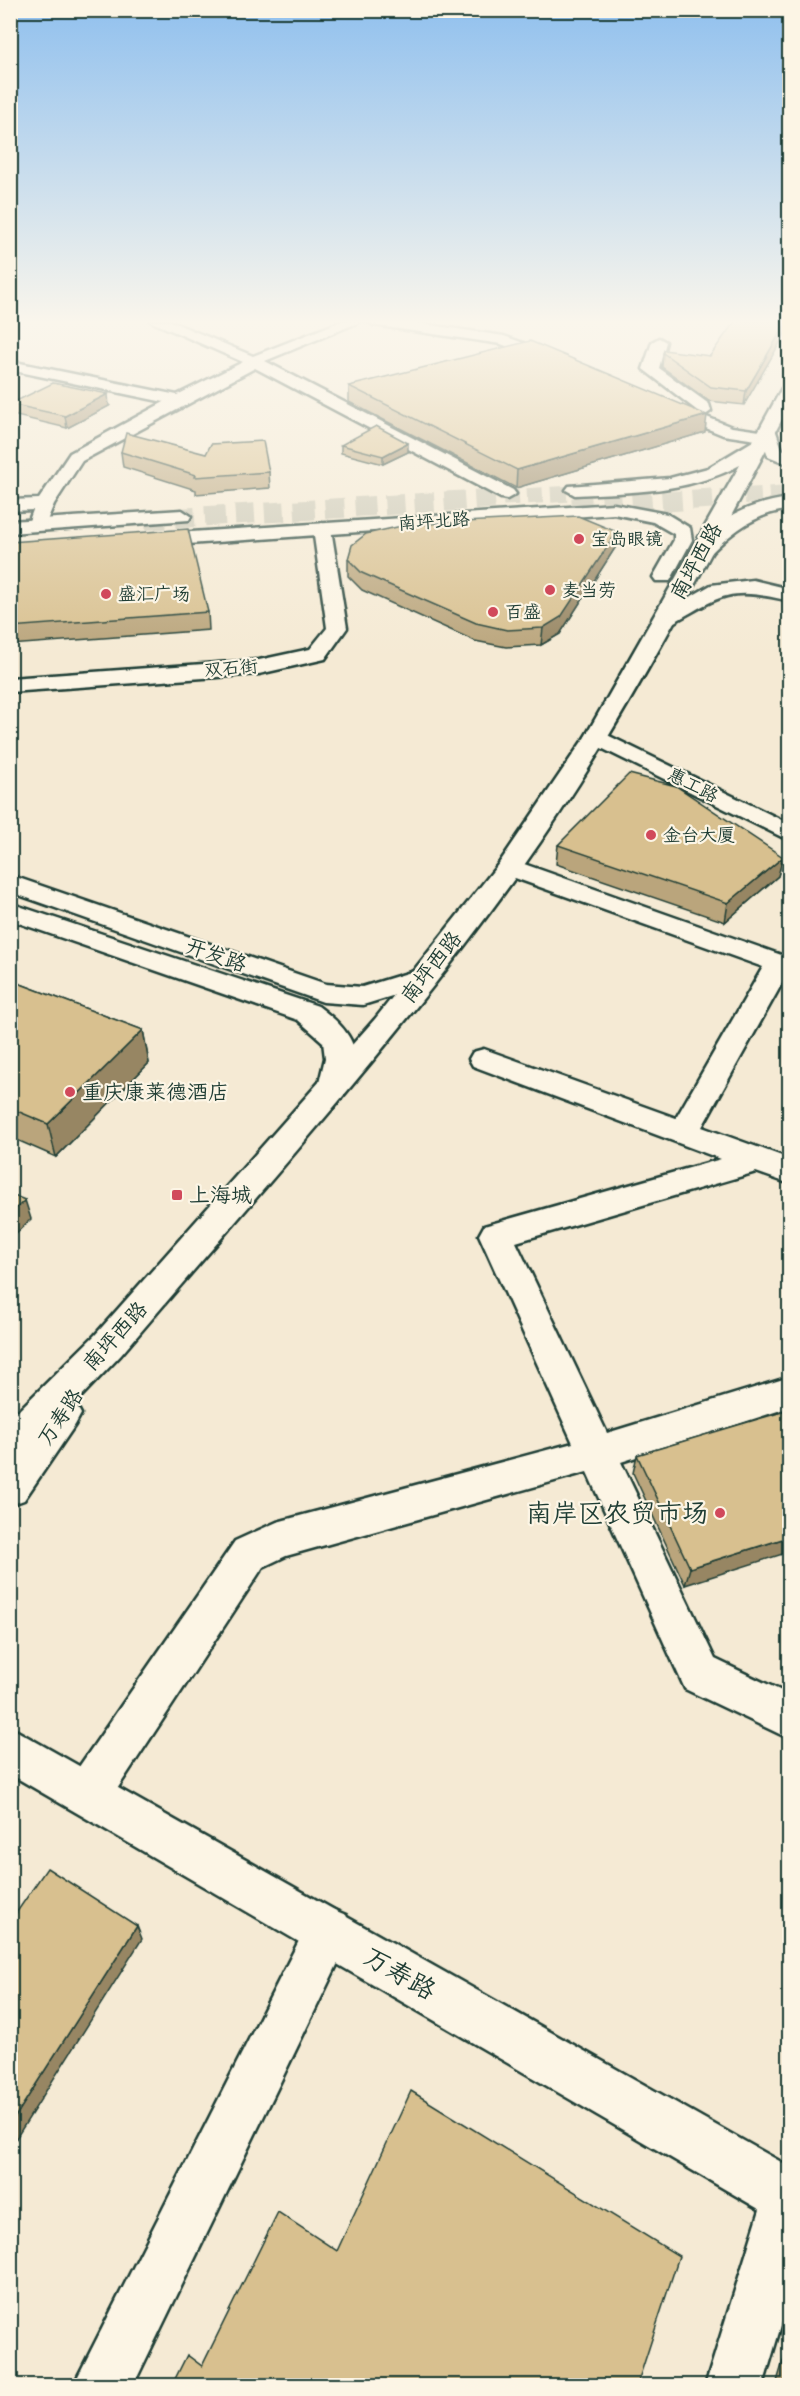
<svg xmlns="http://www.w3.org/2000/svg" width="800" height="2396" font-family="Delius,'LXGW WenKai TC',sans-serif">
	<rect width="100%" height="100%" fill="#f5ead4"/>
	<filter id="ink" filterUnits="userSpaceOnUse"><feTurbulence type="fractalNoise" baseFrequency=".0167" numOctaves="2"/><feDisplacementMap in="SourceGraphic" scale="12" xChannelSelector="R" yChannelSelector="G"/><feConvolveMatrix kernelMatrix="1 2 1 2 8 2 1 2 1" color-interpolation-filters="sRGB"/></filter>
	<g filter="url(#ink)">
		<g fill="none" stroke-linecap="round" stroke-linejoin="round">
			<g stroke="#cac7b4" stroke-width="16" stroke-dasharray="16 8" stroke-linecap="butt">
				<path d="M479 499 599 492"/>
				<path d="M697 499 790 493"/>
			</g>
			<g stroke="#cac7b4" stroke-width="20" stroke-dasharray="20 10" stroke-linecap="butt">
				<path d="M572 508 718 498"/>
				<path d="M145 520 503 498"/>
			</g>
			<defs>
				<g id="minor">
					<path d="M150 321H170L253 356 342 321H362L265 361 513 490 516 494 507 499 501 498 255 368 82 461 54 504 43 530H29L27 526 33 510 10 511V500L39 499 70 453 164 402 10 370V361L177 395 243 362Z"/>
					<path d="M366 321H403L504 336 563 357 566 360 558 365 501 344 373 325Z"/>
					<path d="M659 338 666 342 659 368 709 404 711 411 704 416 732 427 760 431 762 426H774L782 449 790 453V465L768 456 763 441 723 435 657 408 655 405 663 400 696 412 695 409 643 369 652 342Z"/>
					<path d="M790 498V509C755 514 734 530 710 554L703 556 693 550C716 517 752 503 790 498Z"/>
					<path d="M322 523 331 529 347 628 325 659 259 674 10 692V678L259 660 310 649 327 628 313 529Z"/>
					<path d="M753 580 790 589V601C727 586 723 595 669 625H655L652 621 655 617 711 585Z"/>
					<path d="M597 730 790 824V841L589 742 585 737 589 732Z"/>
					<path d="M510 859 790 958V969L702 1127 790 1159V1184L756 1172 516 1242 607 1433 790 1377V1407L621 1462 715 1659 790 1695V1739L685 1689 587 1472 286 1556 263 1567 104 1809 88 1816 72 1809 65 1793 72 1777 235 1541 277 1522 573 1443 479 1235 484 1226 721 1159 473 1066 469 1059 473 1052 484 1049 676 1118 763 967 501 873 497 867 501 861Z"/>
					<path d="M10 875 326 984 362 987 424 968 434 971 438 977 434 983 363 1005 323 1002 10 892Z"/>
					<path d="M10 903 318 1006C349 1029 368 1052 345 1090L334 1093 323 1090 319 1083 325 1058 323 1042 298 1020 10 920Z"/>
					<path d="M329 1908 346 1915 353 1932 133 2386H73L312 1915Z"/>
					<path d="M790 2173V2295L763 2386H705L763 2200 771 2181Z"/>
				</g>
				<g id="major">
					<path d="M790 383V404C706 563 625 725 520 871 398 1041 256 1196 121 1355L75 1403 81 1414 75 1425 24 1500 10 1505V1419L95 1335 375 1019 500 862 585 737 740 465C688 493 632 492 575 495L566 490 569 486 670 478 708 468 753 441 782 388Z"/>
					<path d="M614 504 667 514 690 528 692 540 670 581H656L653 577 674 540V534L653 522 614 514 146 547 137 541 146 535Z"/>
					<path d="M182 510 191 516 189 520 10 533V521Z"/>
					<path d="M10 1727 790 2167V2224L771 2216 10 1774Z"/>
				</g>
			</defs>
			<use href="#minor" stroke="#1f3d34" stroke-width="5"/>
			<use href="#major" stroke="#1f3d34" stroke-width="5"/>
			<use href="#minor" fill="#fcf5e5" fill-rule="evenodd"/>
			<use href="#major" fill="#fcf5e5" fill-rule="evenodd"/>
		</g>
		<g fill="#baa57b" stroke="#1f3d34" stroke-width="1.5">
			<path d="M789 321 744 405 709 401 662 367 663 353 710 356Z"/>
			<path d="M349 386 705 432 516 488 349 402Z"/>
			<path d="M10 403 109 406 67 428 12 415Z"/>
			<path d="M341 445 408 452 383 464 341 453Z"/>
			<path d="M121 452 269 472 270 488 196 494V490L123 467Z"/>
			<path d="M617 532 615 548 560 634 541 645 506 647 475 641 362 590 348 576V559Z"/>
			<path d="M10 542 208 612 209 630 10 645Z"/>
			<path d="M789 552V579L784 577Z"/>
			<path d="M558 845 783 857 778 876 725 922 556 864Z"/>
			<path d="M10 980 143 1030 149 1063 56 1157 10 1137Z"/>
			<path d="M789 1410 685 1585 633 1473 637 1455Z"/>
			<path d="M789 2341V2385H776Z"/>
		</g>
		<g fill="#978664" stroke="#1f3d34" stroke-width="1.5">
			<path d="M787 321H789V327L744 405 746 391Z"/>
			<path d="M108 394 109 406 67 428 65 416Z"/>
			<path d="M707 415 705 432 516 488 517 470Z"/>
			<path d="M408 443V452L383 464V456Z"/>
			<path d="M617 532 615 548 560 634 541 645 543 628Z"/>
			<path d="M783 857 778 876 725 922 728 903Z"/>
			<path d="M143 1030 149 1063 56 1157 48 1124Z"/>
			<path d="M25 1200 31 1219 10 1239V1214Z"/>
			<path d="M789 1537V1552L685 1585 690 1568Z"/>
			<path d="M137 1926 142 1939 10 2148V2125Z"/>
		</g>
		<g fill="#d8c08f" stroke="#1f3d34" stroke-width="1.5">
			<path d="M735 321H787L746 391 711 387 663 353 664 350 710 356Z"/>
			<path d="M530 341 707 415 517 470 349 386Z"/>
			<path d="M53 383 108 394 65 416 10 404Z"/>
			<path d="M376 426 408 443 383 456 341 445Z"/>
			<path d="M126 433 206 454 211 444 263 441 269 472 195 477 196 475 121 452Z"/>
			<path d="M578 516 617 532 561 617 543 628 507 630 476 623 362 573 348 559 352 545 366 534 406 525Z"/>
			<path d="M188 529 208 612 10 627V542Z"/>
			<path d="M629 774 676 786 783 857 728 903 558 845Z"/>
			<path d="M10 980 143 1030 48 1124 10 1108Z"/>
			<path d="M10 1194 25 1200 10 1214Z"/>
			<path d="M789 1410V1537L690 1568 637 1455Z"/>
			<path d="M47 1868 137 1926 10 2125V1922Z"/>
			<path d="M411 2091 679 2256 637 2385H172L187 2355 202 2366 278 2212 337 2251Z"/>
		</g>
	</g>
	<linearGradient id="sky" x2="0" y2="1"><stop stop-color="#90c0ee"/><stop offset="0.49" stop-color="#faf6ec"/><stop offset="1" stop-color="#faf6ec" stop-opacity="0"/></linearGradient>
	<rect width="800" height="657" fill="url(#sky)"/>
	<g fill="#d1495b" stroke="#fcf5e5" stroke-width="2">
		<circle cx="579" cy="539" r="6"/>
		<circle cx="550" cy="590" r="6"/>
		<circle cx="106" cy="594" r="6"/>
		<circle cx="493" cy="612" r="6"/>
		<circle cx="651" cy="835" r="6"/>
		<circle cx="70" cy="1092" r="6"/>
		<rect x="171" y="1189" width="12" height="12" rx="3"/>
		<circle cx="720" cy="1513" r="6"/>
	</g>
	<g text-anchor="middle" stroke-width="4.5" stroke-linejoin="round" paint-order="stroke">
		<g font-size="18" fill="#1f3d34" stroke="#fcf5e5">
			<text transform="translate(434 521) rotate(-4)" y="6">南坪北路</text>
			<text transform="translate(231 668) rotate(-5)" y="6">双石街</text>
			<text transform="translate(693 785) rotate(27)" y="6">惠工路</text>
		</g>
		<g font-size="18" fill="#1f3d34" stroke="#fcf5e5" text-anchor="start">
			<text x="591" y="545">宝岛眼镜</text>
			<text x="562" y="596">麦当劳</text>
			<text x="118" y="600">盛汇广场</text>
			<text x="505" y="618">百盛</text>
			<text x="663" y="841">金台大厦</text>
		</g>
		<g font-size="21" fill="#1f3d34" stroke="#fcf5e5">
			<text transform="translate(696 561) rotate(-61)" y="7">南坪西路</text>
			<text transform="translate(216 955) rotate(19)" y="7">开发路</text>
			<text transform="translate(431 967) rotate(-52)" y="7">南坪西路</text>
			<text transform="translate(115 1336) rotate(-48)" y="7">南坪西路</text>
			<text transform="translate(60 1417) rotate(-56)" y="7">万寿路</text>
		</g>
		<g font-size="21" fill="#1f3d34" stroke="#fcf5e5" text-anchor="start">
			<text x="82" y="1099">重庆康莱德酒店</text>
			<text x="189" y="1202">上海城</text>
		</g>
		<g font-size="26" fill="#1f3d34" stroke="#fcf5e5" text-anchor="end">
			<text x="708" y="1522">南岸区农贸市场</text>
		</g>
		<g font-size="26" fill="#1f3d34" stroke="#fcf5e5">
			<text transform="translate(400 1973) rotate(30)" y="9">万寿路</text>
		</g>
	</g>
	<rect width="800" height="2396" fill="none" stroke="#fcf5e5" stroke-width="36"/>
	<rect x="18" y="18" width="764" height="2360" fill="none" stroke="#1f3d34" stroke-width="2" filter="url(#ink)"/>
</svg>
